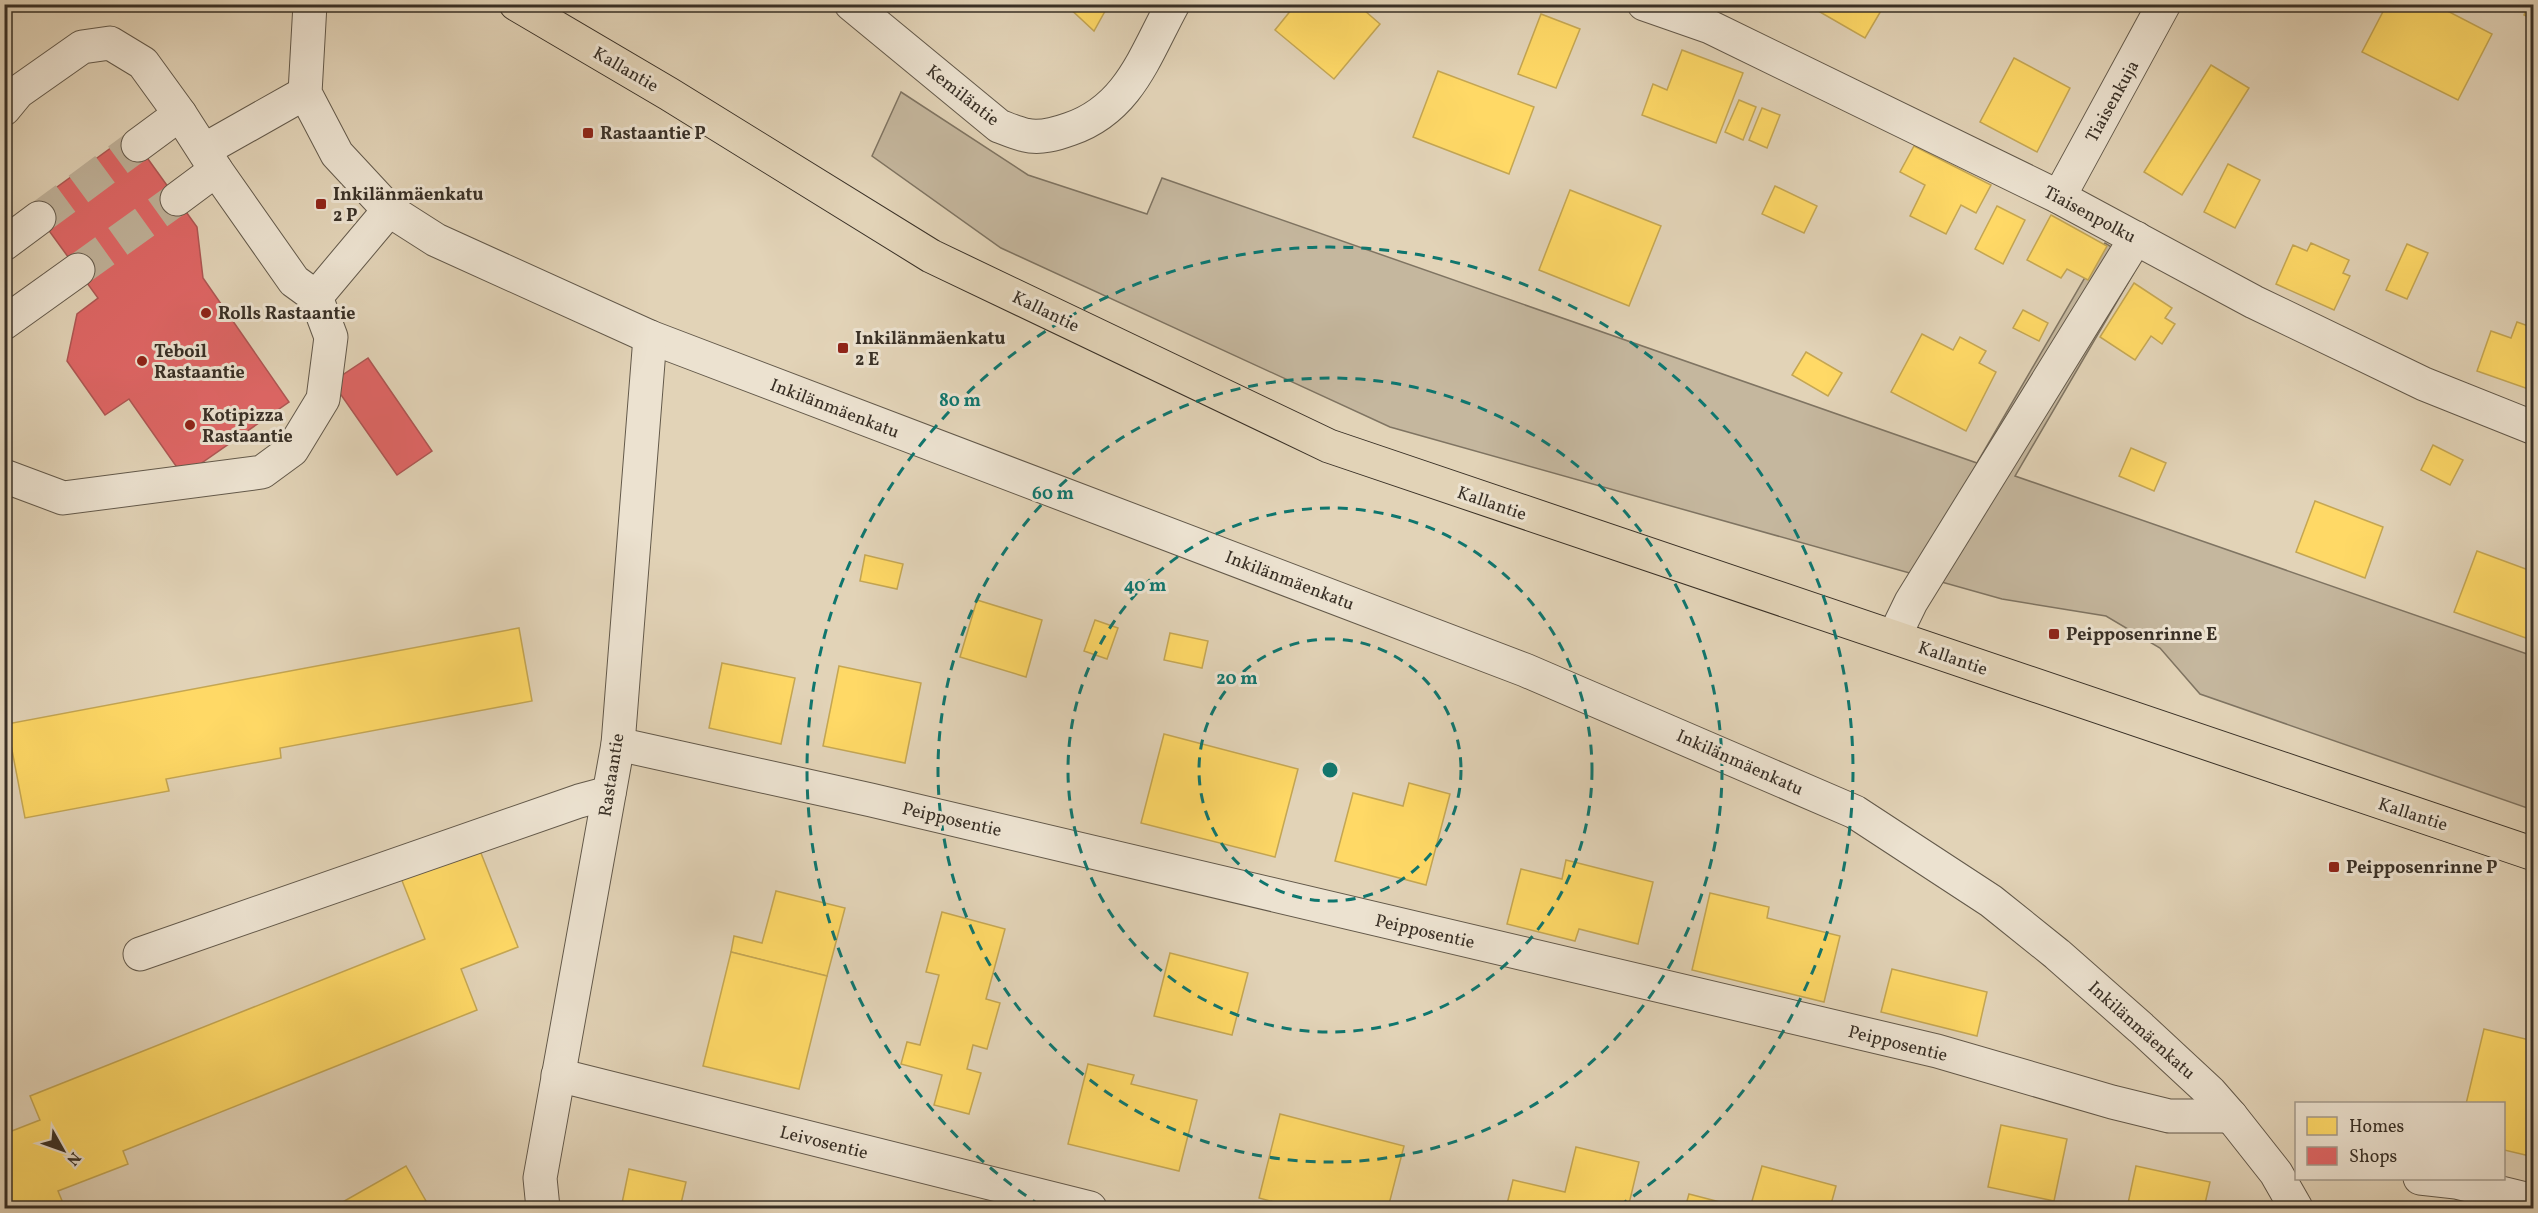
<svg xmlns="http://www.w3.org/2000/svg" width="2538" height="1213" font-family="Vollkorn,serif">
	<rect width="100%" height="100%" fill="#e2d3b7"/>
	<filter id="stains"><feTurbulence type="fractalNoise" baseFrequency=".00333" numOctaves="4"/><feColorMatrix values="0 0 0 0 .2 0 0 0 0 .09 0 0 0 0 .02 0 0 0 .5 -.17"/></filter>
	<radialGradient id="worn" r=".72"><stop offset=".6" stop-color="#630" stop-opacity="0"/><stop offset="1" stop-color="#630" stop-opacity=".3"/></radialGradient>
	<path fill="#c5b79e" stroke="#7f7462" stroke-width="1.5" d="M901 92 1028 175 1147 214 1162 178 1977 463 2105 243 2139 264 2015 476 2533 656V810L2200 694 2160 648 2106 616 2002 599 1390 427 1001 248 872 156Z"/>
	<g fill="#ffd966" stroke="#c4a653" stroke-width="1.5">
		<path d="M1065 4H1109L1094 31Z"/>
		<path d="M1296 4H1357L1380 24 1334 79 1275 30Z"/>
		<path d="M1806 4H1885L1865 38Z"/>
		<path d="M2387 4H2434L2492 34 2458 100 2362 52Z"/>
		<path d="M2529 4H2534V20L2524 15Z"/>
		<path d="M1541 14 1580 29 1556 88 1518 74Z"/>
		<path d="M1682 50 1743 73 1716 143 1642 115 1653 84 1667 90Z"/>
		<path d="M2014 58 2070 88 2037 152 1980 122Z"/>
		<path d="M2211 65 2249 88 2182 195 2144 172Z"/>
		<path d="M1438 71 1534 107 1509 174 1413 137Z"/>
		<path d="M1739 100 1756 107 1743 140 1725 132Z"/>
		<path d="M1762 108 1780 115 1767 148 1749 140Z"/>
		<path d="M1914 146 1991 185 1976 213 1961 205 1946 234 1910 216 1925 185 1900 172Z"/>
		<path d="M2228 164 2260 180 2235 228 2204 212Z"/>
		<path d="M1775 186 1817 206 1804 233 1762 214Z"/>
		<path d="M1570 190 1661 226 1629 306 1539 270Z"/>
		<path d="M1997 206 2025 220 2003 264 1975 249Z"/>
		<path d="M2051 215 2107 246 2088 280 2067 269 2061 278 2027 260Z"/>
		<path d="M2311 243 2349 260 2343 273 2350 276 2334 310 2276 284 2293 245 2307 251Z"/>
		<path d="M2407 244 2428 253 2407 299 2386 290Z"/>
		<path d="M2134 283 2172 308 2165 318 2175 324 2162 344 2151 336 2135 360 2100 337Z"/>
		<path d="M2023 310 2048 323 2039 341 2013 328Z"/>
		<path d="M2517 322 2534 328V391L2477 371 2491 331 2511 338Z"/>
		<path d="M1922 334 1953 350 1960 337 1986 351 1979 363 1996 372 1966 431 1891 392Z"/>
		<path d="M1806 352 1842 373 1828 396 1792 375Z"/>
		<path d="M2433 445 2463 460 2450 485 2421 470Z"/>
		<path d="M2131 448 2166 463 2154 491 2119 476Z"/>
		<path d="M2315 501 2383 527 2365 578 2296 552Z"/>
		<path d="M2477 551 2534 572V641L2454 612Z"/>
		<path d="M865 555 903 564 897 589 860 581Z"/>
		<path d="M977 600 1042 620 1026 677 960 657Z"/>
		<path d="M1095 620 1118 628 1107 659 1084 651Z"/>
		<path d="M519 628 532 701 280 748 281 758 166 779 169 791 25 818 7 724Z"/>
		<path d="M1170 633 1208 641 1202 668 1164 660Z"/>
		<path d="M722 663 795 678 781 744 709 728Z"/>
		<path d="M839 666 921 683 905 763 823 746Z"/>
		<path d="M1164 734 1298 769 1275 857 1141 823Z"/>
		<path d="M1409 783 1450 794 1426 885 1335 861 1353 793 1403 806Z"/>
		<path d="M477 843 518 947 461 969 477 1010 123 1151 128 1164 58 1191 65 1208H4V1134L40 1120 30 1096 425 939 399 873Z"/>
		<path d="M1566 860 1653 882 1638 944 1579 929 1575 941 1507 924 1521 869 1562 879Z"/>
		<path d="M776 891 845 908 827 976 731 952 734 936 762 943Z"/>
		<path d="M1710 893 1769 907 1767 918 1840 936 1824 1002 1692 970Z"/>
		<path d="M942 912 1005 929 986 999 1000 1003 987 1049 973 1045 967 1069 981 1073 969 1114 934 1105 942 1075 901 1064 907 1042 920 1045 939 975 926 972Z"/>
		<path d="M731 952 827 976 799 1089 703 1066Z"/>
		<path d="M1170 953 1248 973 1232 1035 1154 1016Z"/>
		<path d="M1892 969 1987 992 1977 1036 1881 1012Z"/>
		<path d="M2484 1029 2534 1041V1157L2504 1150V1104H2466Z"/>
		<path d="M1088 1064 1134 1075 1131 1084 1197 1100 1179 1171 1068 1144Z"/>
		<path d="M1280 1114 1404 1146 1388 1208H1297L1259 1198Z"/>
		<path d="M2001 1125 2067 1139 2054 1201 1988 1187Z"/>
		<path d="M1576 1147 1639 1162 1628 1208H1506L1513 1180 1565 1192Z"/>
		<path d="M406 1166 430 1208H332Z"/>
		<path d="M1762 1166 1836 1186 1830 1208H1750Z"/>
		<path d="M2136 1166 2210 1182 2204 1208H2127Z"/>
		<path d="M629 1169 686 1182 680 1208H621Z"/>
		<path d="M1689 1194 1743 1208H1685Z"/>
	</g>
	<g fill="#e06666" stroke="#ae5653" stroke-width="1.5">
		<path d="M130 134 197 227 203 278 289 402 183 476 129 399 105 415 67 361 77 314 98 298 31 206Z"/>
		<path d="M368 358 432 451 397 475 332 382Z"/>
	</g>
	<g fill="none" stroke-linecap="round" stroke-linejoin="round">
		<g stroke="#c0b29a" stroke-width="33" stroke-dasharray="33 16" stroke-linecap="butt">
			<path d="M39 218 138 145"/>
			<path d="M78 270 177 199"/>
		</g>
		<defs>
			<g id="minor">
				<path d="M310 4 305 93 337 154 389 210 436 240 650 337 1525 670 1855 812 1991 901 2057 954 2141 1028 2210 1092 2231 1116 2276 1173 2296 1208"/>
				<path d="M851 4 999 126C1007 129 1016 133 1025 135 1040 139 1056 134 1070 129 1129 109 1145 55 1173 4"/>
				<path d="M1644 4 1710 27 2059 197 2254 302 2424 384 2534 428"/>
				<path d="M4 109 18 92 82 47 110 43 143 63 180 114 216 170 294 281 316 297 331 337 323 399 292 450 262 472 63 498 4 476"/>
				<path d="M138 145 180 114"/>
				<path d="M204 150 305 93"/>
				<path d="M2059 197 2164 4"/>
				<path d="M177 199 216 170"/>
				<path d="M4 244 39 218"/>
				<path d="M316 297 389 210"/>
				<path d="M4 323 78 270"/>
				<path d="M1894 637 1911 602 2136 238"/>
				<path d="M618 744 871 800 1937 1051 2112 1102 2169 1116H2231"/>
				<path d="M140 954 579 801 609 793"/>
				<path d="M558 1075 1090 1208"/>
				<path d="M2420 1178 2456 1182 2534 1201"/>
				<path d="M543 1208 540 1178 618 744 650 337"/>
			</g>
			<path id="major" d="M516 4 669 94 931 256 1329 446 2534 854"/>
		</defs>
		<use href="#minor" stroke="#63594a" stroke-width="35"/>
		<use href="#major" stroke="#393026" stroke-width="35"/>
		<use href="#minor" stroke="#ece2d0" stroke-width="33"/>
		<use href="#major" stroke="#e2d3b7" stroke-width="33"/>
	</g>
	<g fill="none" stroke="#0f766e" stroke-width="3" stroke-dasharray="10 8">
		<circle cx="1330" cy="770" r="131"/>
		<circle cx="1330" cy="770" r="262"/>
		<circle cx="1330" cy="770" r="392"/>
		<path d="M1041 1206A523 523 0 1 1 1619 1206"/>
	</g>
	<g fill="#8f2418" stroke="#ece2d0" stroke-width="2">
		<rect x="582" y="127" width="12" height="12" rx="3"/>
		<rect x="315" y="198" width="12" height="12" rx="3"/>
		<circle cx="206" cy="313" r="6"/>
		<rect x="837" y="342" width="12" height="12" rx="3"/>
		<circle cx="142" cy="361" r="6"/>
		<circle cx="190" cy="425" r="6"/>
		<rect x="2048" y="628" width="12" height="12" rx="3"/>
		<rect x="2328" y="861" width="12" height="12" rx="3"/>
	</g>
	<g text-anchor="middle" stroke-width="6" stroke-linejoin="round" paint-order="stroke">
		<g font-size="18" fill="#393026" stroke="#ece2d0">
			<text transform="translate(626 69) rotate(30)" y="6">Kallantie</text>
			<text transform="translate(963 95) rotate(38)" y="6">Kemiläntie</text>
			<text transform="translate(2112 101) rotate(-61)" y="6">Tiaisenkuja</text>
			<text transform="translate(2090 214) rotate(28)" y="6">Tiaisenpolku</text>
			<text transform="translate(1046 311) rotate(26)" y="6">Kallantie</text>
			<text transform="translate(835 408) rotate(21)" y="6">Inkilänmäenkatu</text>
			<text transform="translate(1492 503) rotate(19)" y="6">Kallantie</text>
			<text transform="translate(1290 580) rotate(21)" y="6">Inkilänmäenkatu</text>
			<text transform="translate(1953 658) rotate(19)" y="6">Kallantie</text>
			<text transform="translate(1740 762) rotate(24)" y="6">Inkilänmäenkatu</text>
			<text transform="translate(611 775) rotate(-81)" y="6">Rastaantie</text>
			<text transform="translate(2413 814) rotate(18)" y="6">Kallantie</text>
			<text transform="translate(952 819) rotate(13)" y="6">Peipposentie</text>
			<text transform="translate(1425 931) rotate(13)" y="6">Peipposentie</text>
			<text transform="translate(2142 1030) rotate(42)" y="6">Inkilänmäenkatu</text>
			<text transform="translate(1898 1043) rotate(14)" y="6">Peipposentie</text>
			<text transform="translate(824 1142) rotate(14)" y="6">Leivosentie</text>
		</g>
		<g font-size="18" font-weight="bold" fill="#393026" stroke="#ece2d0" text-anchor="start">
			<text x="600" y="139">Rastaantie P</text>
			<text x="333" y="200">Inkilänmäenkatu<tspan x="333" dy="21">2 P</tspan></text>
			<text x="218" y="319">Rolls Rastaantie</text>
			<text x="855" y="344">Inkilänmäenkatu<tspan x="855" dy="21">2 E</tspan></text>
			<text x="154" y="357">Teboil<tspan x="154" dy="21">Rastaantie</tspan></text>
			<text x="202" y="421">Kotipizza<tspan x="202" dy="21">Rastaantie</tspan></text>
			<text x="2066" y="640">Peipposenrinne E</text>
			<text x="2346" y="873">Peipposenrinne P</text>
		</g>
	</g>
	<circle cx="1330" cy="770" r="9" fill="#0f766e" stroke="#ece2d0" stroke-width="3"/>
	<g font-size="18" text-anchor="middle" font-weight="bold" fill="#0f766e" stroke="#ece2d0" stroke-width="6" stroke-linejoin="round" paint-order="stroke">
		<text x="960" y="406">80 m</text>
		<text x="1053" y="499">60 m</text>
		<text x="1145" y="591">40 m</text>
		<text x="1237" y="684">20 m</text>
	</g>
	<rect width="2538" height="1213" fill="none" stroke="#e2d3b7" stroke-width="24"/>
	<rect x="6" y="6" width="2526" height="1201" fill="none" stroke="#393026" stroke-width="3"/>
	<rect x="12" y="12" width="2514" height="1189" fill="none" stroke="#393026" stroke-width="1.5"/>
	<rect x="2295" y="1102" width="210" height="78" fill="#ece2d0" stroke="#a49b8c" stroke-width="1.5"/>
	<rect x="2307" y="1117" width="30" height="18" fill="#ffd966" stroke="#a49b8c" stroke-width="1.5"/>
	<text x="2349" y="1132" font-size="18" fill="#393026">Homes</text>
	<rect x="2307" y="1147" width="30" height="18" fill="#e06666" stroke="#a49b8c" stroke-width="1.5"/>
	<text x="2349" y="1162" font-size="18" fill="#393026">Shops</text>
	<g transform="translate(63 1150) rotate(130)" stroke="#ece2d0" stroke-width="4.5" paint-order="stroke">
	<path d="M0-4.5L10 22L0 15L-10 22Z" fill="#393026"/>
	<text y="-9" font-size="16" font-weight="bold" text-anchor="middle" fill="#393026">N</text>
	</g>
	<rect width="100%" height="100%" filter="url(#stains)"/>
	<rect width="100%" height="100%" fill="url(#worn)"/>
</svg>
